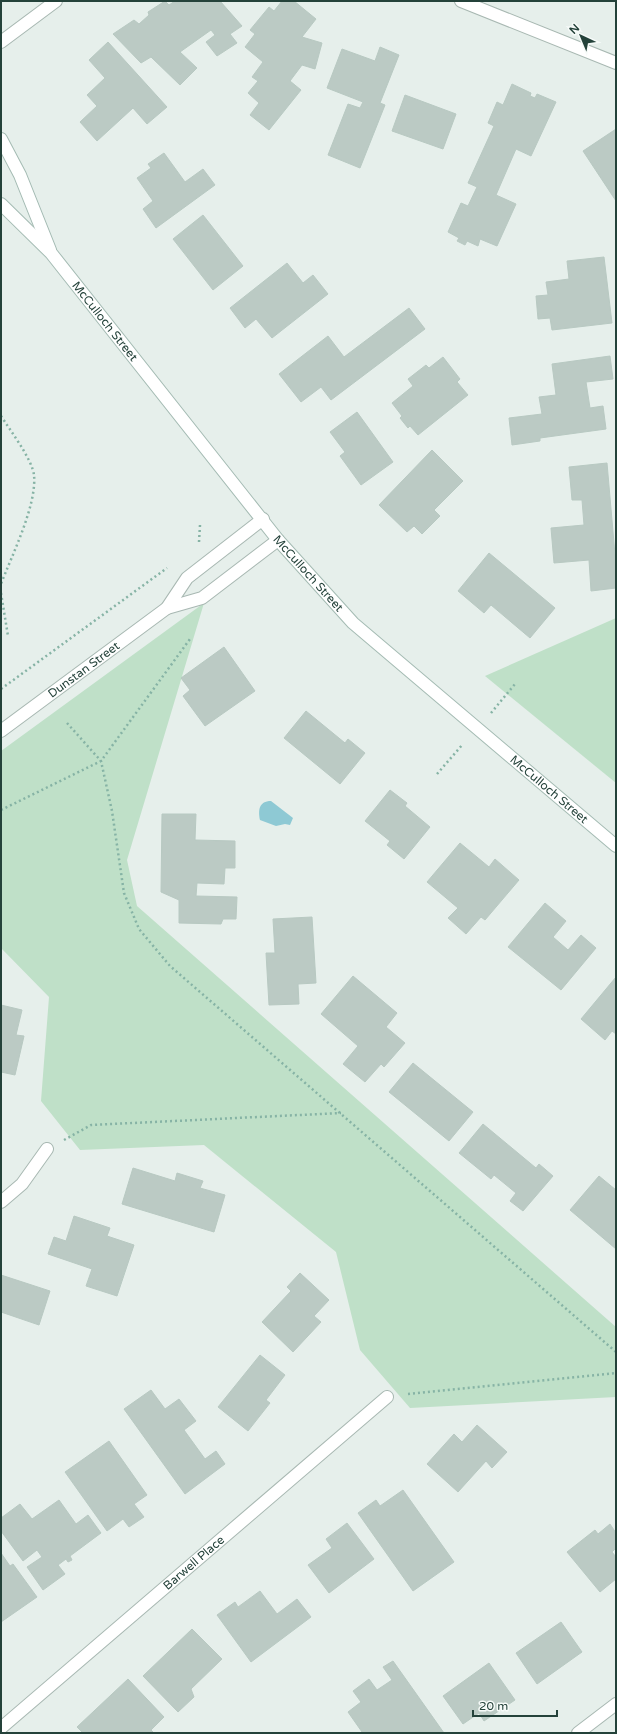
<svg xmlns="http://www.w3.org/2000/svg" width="617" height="1734" font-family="'Varela Round',sans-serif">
	<rect width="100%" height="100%" fill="#e6efeb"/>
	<g fill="#bfe0c8">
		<path d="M204 603 127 860 137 906 616 1327V1397L410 1408 360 1350 336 1252 204 1145 80 1150 41 1101 49 997 1 948V751Z"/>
		<path d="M616 618V783L485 676Z"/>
	</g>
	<path fill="#8ec9d4" d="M271 801 293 818 290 825 285 824 276 826 260 820C258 810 259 801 271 801Z"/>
	<g fill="#bbcac4" stroke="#b8c9c2">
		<path d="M165 1 169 5 175 1H220L242 26 230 34 237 43 217 56 206 42 215 35 211 30 180 52 197 68 180 85 151 57 141 63 113 34 134 20 139 24 149 15 148 12Z"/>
		<path d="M282 1H294L316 19 302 37 322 43 315 69 302 65 290 81 301 90 269 130 250 115 259 103 248 93 258 81 252 77 263 62 245 47 255 34 250 30 269 7 274 11Z"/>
		<path d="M108 42 167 107 147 124 133 108 97 141 80 122 97 106 87 95 105 78 89 60Z"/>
		<path d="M380 47 399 55 380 103 385 105 360 168 328 155 348 104 360 108 363 102 327 88 342 49 375 61Z"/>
		<path d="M512 84 531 93 530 96 535 98 537 94 556 102 531 156 516 149 496 195 516 204 497 246 480 239 478 246 467 241 465 245 457 241 459 238 448 232 461 203 468 206 477 187 468 183 494 126 488 123 497 102 503 105Z"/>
		<path d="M405 95 456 114 443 149 392 131Z"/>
		<path d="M616 129V201L583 151Z"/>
		<path d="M164 153 185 182 203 169 215 185 156 228 143 209 153 201 137 178 151 168 148 164Z"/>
		<path d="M203 215 243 266 213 290 173 239Z"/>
		<path d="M604 257 612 323 552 330 550 318 538 319 536 296 548 295 546 282 569 279 567 261Z"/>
		<path d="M287 263 303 283 313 275 328 294 272 338 256 319 245 328 230 308Z"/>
		<path d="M409 308 425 329 331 400 321 387 301 402 279 374 328 336 344 357Z"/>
		<path d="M610 356 613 379 586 382 590 408 603 406 606 429 540 438V441L512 445 509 418 542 414 539 397 556 395 552 364Z"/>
		<path d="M443 357 460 379 457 382 468 395 418 435 410 426 408 428 400 418 402 416 392 403 413 386 408 379 426 365 429 368Z"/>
		<path d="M357 412 393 462 361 485 340 456 345 452 330 432Z"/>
		<path d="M432 450 463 481 434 510 440 516 422 534 414 526 407 532 379 505Z"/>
		<path d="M607 463 616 566V588L591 591 589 560 554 563 551 528 584 525 582 500H572L569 467Z"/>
		<path d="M489 553 555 608 530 638 491 605 484 613 458 591Z"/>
		<path d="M224 647 255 691 205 726 183 696 190 690 181 678Z"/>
		<path d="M306 711 345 743 348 739 365 753 340 784 284 738Z"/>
		<path d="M390 790 407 803 405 806 430 827 404 859 387 845 390 841 365 821Z"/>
		<path d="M162 814H196L195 840 235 841V868H225L224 884 197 883 196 896 237 897 236 919H223L221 924 179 923V900L161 892Z"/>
		<path d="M460 843 489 867 495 859 519 880 485 920 481 917 466 934 448 918 458 908 427 882Z"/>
		<path d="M545 903 566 921 553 937 568 950 581 935 596 948 561 990 508 947Z"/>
		<path d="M312 917 316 983 298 984 299 1004 269 1005 266 953H275L273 919Z"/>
		<path d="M353 976 397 1013 386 1027 405 1043 384 1067 381 1064 365 1082 343 1064 358 1046 321 1014Z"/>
		<path d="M616 977V1034L612 1031 605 1040 581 1019Z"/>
		<path d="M1 1005 22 1010 16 1035 24 1036 15 1075 1 1072Z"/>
		<path d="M413 1063 473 1112 449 1141 389 1092Z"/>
		<path d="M483 1124 536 1168 539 1164 553 1176 523 1211 510 1201 516 1193 494 1175 491 1179 459 1153Z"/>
		<path d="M133 1168 175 1181 177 1173 203 1181 200 1188 225 1195 214 1232 122 1204Z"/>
		<path d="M599 1176 616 1190V1249L570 1210Z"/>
		<path d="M74 1216 110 1228 107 1236 134 1245 117 1296 86 1286 92 1269 48 1254 54 1237 66 1241Z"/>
		<path d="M300 1273 329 1300 314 1316 321 1322 293 1352 262 1322 291 1291 287 1287Z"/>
		<path d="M1 1275 50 1291 39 1325 1 1312Z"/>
		<path d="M260 1355 285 1375 266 1400 270 1403 248 1431 218 1407Z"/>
		<path d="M151 1390 165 1409 179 1399 196 1421 184 1430 205 1459 216 1451 225 1464 185 1494 124 1409Z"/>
		<path d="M477 1425 507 1452 492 1468 486 1461 458 1492 427 1464 454 1434 462 1442Z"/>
		<path d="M109 1441 147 1495 134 1504 144 1517 129 1527 123 1519 107 1531 65 1472Z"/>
		<path d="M403 1490 454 1562 413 1591 358 1513 376 1500 380 1506Z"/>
		<path d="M59 1500 76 1524 88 1515 101 1533 70 1556 72 1560 68 1562 66 1559 58 1565 65 1574 43 1590 27 1567 42 1557 37 1550 23 1561 1 1531V1518L20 1504 32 1519Z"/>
		<path d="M347 1523 374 1559 329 1593 308 1565 332 1548 326 1539Z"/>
		<path d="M610 1524 616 1533V1548L612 1552 616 1557V1579L600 1592 567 1552 595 1530 598 1534Z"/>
		<path d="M1 1553 10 1566 13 1564 37 1597 1 1622Z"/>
		<path d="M260 1591 277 1614 297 1599 311 1617 251 1662 217 1615 235 1602 238 1607Z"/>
		<path d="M561 1622 582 1652 537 1684 516 1653Z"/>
		<path d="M192 1629 222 1659 191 1689 194 1697 178 1712 143 1676Z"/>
		<path d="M393 1661 444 1733H360L362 1732 348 1712 361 1702 353 1691 369 1679 377 1690 392 1680 383 1667Z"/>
		<path d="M489 1663 515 1700 484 1721 479 1713 463 1724 443 1696Z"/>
		<path d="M128 1679 164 1717 151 1730 154 1733H83L77 1727Z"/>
	</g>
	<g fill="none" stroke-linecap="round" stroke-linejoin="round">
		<defs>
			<g id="minor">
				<path d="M461 1 616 63"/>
				<path d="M1 42 56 1"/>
				<path d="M167 608 202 598 278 540"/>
				<path id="s1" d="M1 731 167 608 187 578 263 519"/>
				<path d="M1 1202 22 1184 47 1149"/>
				<path id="s2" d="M1 1728 387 1397"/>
				<path d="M578 1733 616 1704"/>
			</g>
			<g id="secondary">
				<path d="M1 139 20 175 50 250"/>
				<path id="s3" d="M1 204 51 253 278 540 353 623 616 846"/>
			</g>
		</defs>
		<use href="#minor" stroke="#a8b8b2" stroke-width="14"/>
		<use href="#secondary" stroke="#a4bbb3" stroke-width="14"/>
		<g stroke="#86b3a5" stroke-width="2.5" stroke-dasharray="2 3" stroke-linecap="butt">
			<path d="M1 416C10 430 32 459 34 475 37 505 12 555 1 584"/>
			<path d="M199 542 200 525"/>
			<path d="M1 593 8 636"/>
			<path d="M1 689 167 568"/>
			<path d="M491 713 515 684"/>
			<path d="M67 723 101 761 112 811 124 893 139 929 170 966 616 1352"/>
			<path d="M437 774 463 744"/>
			<path d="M1 810 101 761 190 639"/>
			<path d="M64 1140 91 1125 341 1113"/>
			<path d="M408 1394 616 1373"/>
		</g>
		<use href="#minor" stroke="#fff" stroke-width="12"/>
		<use href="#secondary" stroke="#fff" stroke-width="12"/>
	</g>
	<g text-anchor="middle" stroke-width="4" stroke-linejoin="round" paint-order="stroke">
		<g font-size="12" fill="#24423a" stroke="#f7fbf9">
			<text dy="4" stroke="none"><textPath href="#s3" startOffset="157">McCulloch Street</textPath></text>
			<text dy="4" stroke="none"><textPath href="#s3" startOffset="481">McCulloch Street</textPath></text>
			<text dy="4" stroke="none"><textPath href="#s1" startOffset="103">Dunstan Street</textPath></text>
			<text dy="4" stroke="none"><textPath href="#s3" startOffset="805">McCulloch Street</textPath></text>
			<text dy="4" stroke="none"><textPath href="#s2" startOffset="254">Barwell Place</textPath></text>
		</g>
	</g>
	<rect width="617" height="1734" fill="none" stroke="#24423a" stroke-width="4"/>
	<g transform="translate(581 36) rotate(316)" stroke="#f7fbf9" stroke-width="3" paint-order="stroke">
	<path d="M0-3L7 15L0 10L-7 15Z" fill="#24423a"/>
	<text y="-6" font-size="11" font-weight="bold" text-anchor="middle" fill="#24423a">N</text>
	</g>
	<path d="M473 1710v6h84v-6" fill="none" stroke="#24423a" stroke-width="2"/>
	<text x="479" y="1710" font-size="12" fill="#24423a" stroke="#f7fbf9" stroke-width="3" paint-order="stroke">20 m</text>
</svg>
